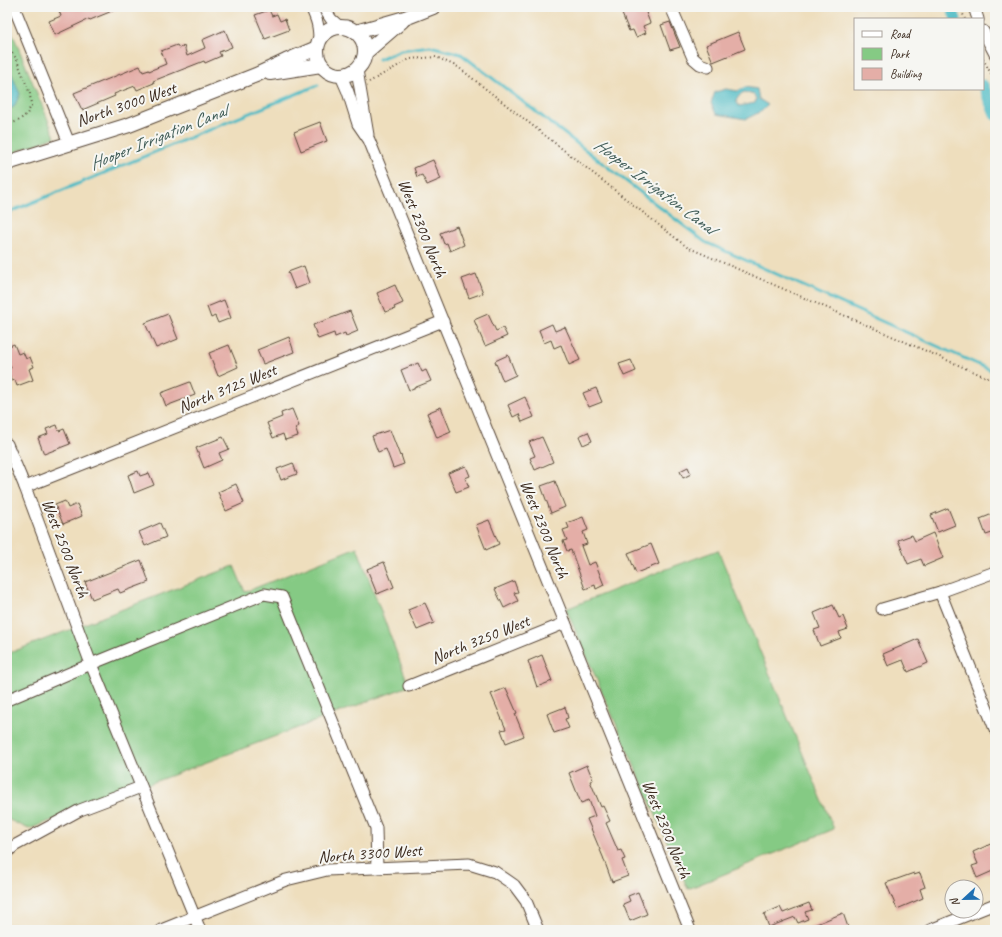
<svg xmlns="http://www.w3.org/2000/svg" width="1002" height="937" font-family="Caveat,sans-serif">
	<rect width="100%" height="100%" fill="#f6f6f2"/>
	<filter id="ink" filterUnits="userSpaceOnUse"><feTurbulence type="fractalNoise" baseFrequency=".025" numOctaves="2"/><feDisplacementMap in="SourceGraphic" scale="8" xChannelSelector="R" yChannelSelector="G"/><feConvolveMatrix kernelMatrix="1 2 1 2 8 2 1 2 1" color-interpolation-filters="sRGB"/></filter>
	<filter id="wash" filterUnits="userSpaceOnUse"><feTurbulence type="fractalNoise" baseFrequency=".012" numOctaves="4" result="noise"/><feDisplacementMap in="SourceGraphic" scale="16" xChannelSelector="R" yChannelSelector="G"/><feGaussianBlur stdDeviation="0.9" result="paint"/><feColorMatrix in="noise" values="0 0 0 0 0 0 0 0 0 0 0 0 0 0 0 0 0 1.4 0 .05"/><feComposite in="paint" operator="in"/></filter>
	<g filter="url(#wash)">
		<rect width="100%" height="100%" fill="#eedebd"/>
		<g fill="#85ca84" stroke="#607a51">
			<path d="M7 20 55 137 7 155Z"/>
			<path d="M357 547 409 686 29 829 7 819V654L234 566 245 592Z"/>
			<path d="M718 550 834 829 688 889 566 609 656 573Z"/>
		</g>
		<g fill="#4dbbc5" stroke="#447272" fill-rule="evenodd">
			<path d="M7 63 20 94 14 107 7 110Z"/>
			<path d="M745 87 757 89 759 99 768 105 762 111 746 119 716 114 711 103 715 92 726 89 738 91ZM744 92 754 95 756 99 755 103 739 106 736 101 739 96Z"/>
		</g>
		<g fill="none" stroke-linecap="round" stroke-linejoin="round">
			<g stroke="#4dbbc5" stroke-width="3">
				<path d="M379 59 401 50 430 46 461 54 705 242 995 372"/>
				<path d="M7 213 318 85"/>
			</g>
			<g stroke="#4dbbc5" stroke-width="11">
				<path d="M951 7 956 19"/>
				<path d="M983 85 995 115"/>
			</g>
		</g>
		<g id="blocks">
			<g fill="#e4aea7">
				<path d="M67 7H122L90 20 89 19 55 35 49 21 61 16 59 11Z"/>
				<path d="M625 7H644L650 23 643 26 646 33 636 37 633 30 629 31 620 9Z"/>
				<path d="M269 10 272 16 277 14 280 21 285 19 289 30 265 39 255 15Z"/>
				<path d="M670 22 680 47 670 50 661 25Z"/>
				<path d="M225 30 232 47 219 52 221 56 205 63 204 61 153 81 154 83 137 90 135 86 114 94 115 96 82 110 74 93 140 66 143 72 149 70V71L166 64 161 51 177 45 179 48 184 46 187 56 205 48 202 40Z"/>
				<path d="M738 32 745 49 713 62 706 45Z"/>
				<path d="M320 122 327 141 301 151 294 132Z"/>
				<path d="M433 160 441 179 427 185 422 175 417 177 414 168Z"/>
				<path d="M457 226 464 245 450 251 447 243 444 244 440 233Z"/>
				<path d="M304 266 310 283 295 289 288 272Z"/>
				<path d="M476 274 483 293 469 298 462 279Z"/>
				<path d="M395 285 403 303 394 307 395 309 385 312 377 293Z"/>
				<path d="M224 300 231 318 218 323 215 316 211 318 207 307Z"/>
				<path d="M350 311 358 331 346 336 345 333 335 337 334 333 318 339 313 325Z"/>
				<path d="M168 314 178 339 156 348 145 323Z"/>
				<path d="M488 314 496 331 503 328 507 336 485 346 474 320Z"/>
				<path d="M552 324 555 331 565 327 580 360 569 365 561 345 554 348 551 340 544 343 539 330Z"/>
				<path d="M289 337 294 352 263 364 257 350Z"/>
				<path d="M14 344 18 354 23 352 26 359 30 357 34 367 29 369 33 380 17 386 15 380 12 381 7 369 11 368 7 359V347Z"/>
				<path d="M229 345 238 367 218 376 209 353Z"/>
				<path d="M508 355 516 375 503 381 495 361Z"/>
				<path d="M631 360 636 371 624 376 619 364Z"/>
				<path d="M418 363 422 372 426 370 431 381 409 390 401 370Z"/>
				<path d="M190 382 195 395 166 406 161 393Z"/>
				<path d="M596 388 602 402 589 407 583 393Z"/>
				<path d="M525 397 534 417 522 422 519 414 513 417 508 405Z"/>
				<path d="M441 407 451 432 437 438 427 413Z"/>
				<path d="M292 409 299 426 295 428 298 436 285 440 283 434 273 438 267 423 282 417 281 413Z"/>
				<path d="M57 425 59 431 64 429 70 444 44 454 38 438 48 434 46 429Z"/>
				<path d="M390 430 400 456 401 455 404 464 393 468 386 449 378 452 372 436Z"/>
				<path d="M588 432 592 441 583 445 579 436Z"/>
				<path d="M223 437 229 449 219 453 222 460 204 468 196 448Z"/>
				<path d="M542 437 553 462 535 470 530 458 535 456 529 442Z"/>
				<path d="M293 463 297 474 281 480 277 469Z"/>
				<path d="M466 466 470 476 465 478 469 487 456 492 448 473Z"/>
				<path d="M688 467 691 474 683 478 680 471Z"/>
				<path d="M138 471 140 476 149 473 154 485 134 493 128 475Z"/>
				<path d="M555 481 565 507 551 513 541 486Z"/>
				<path d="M236 484 244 503 226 511 218 492Z"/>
				<path d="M65 501 68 508 77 504 82 516 63 524 55 505Z"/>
				<path d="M948 508 955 525 938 532 931 515Z"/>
				<path d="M995 513V532L986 535 980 519Z"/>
				<path d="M583 517 588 530 583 532 587 544 581 546 588 565 595 562 604 585 596 589 595 585 585 589 571 550 567 551 563 541 567 540 563 530 569 528 567 523Z"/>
				<path d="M489 520 499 544 486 550 476 525Z"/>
				<path d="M160 523 166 537 145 546 139 532Z"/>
				<path d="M933 533 943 558 924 566 921 559 908 564 898 540 912 535 915 541Z"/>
				<path d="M651 544 659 564 636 573 628 553Z"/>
				<path d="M141 560 149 582 120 593 118 589 92 599 85 582Z"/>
				<path d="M384 562 394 587 377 594 367 569Z"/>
				<path d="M514 581 518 592 514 593 518 601 504 608 495 589Z"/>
				<path d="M425 603 434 623 417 630 408 610Z"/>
				<path d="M833 605 839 618 843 616 848 629 839 632 841 638 820 646 814 630 820 628 814 613Z"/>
				<path d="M918 639 928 663 908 672 903 660 888 666 883 654Z"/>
				<path d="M542 655 552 681 537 687 528 661Z"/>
				<path d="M506 688 517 713 515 714 524 736 506 743 501 730 506 729 491 694Z"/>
				<path d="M565 707 568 718 565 719 569 728 554 733 547 714Z"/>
				<path d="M587 765 593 780 590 781 601 807 603 806 610 821 606 823 618 851 621 850 625 859 622 860 628 876 612 882 603 857 587 819 595 816 589 800 581 803 569 773Z"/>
				<path d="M995 842V870L977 878 972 866 978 864 973 852Z"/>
				<path d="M914 873V875L920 873 925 887 920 889 923 898 897 909 886 883Z"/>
				<path d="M638 892 647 914 630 921 623 904 630 901 628 896Z"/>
				<path d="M809 903 812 910 805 912 808 919 798 923 795 917 769 927 764 914 780 907 783 913Z"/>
				<path d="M843 913 849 930H802Z"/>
			</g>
		</g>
	</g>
	<g filter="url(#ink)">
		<use href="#blocks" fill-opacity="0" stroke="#564536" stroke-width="1"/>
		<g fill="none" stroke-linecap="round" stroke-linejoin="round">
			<defs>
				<g id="minor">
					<path d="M14 7 69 143"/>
					<path d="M311 7C317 20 319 26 319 41"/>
					<path d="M323 7 331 19 340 27"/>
					<path d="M671 7 693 58 700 64 708 67"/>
					<path d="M974 7 978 19"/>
					<path d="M983 31 995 54"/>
					<path d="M357 70 368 135"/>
					<path d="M341 76 348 92 358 124 369 140 690 930"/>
					<path d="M7 444 25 487 91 664 200 930"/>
					<path d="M25 487 443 321"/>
					<path d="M940 592 995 729"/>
					<path d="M882 609 940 592 995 572"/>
					<path d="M409 686 565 623"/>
					<path d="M7 700 91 664 264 594 282 597 376 828 377 868"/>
					<path d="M7 852 14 846 80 810 141 787"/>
					<path d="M161 930 286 880 327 870 469 864 495 872 514 885 526 901 538 930"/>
					<path d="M930 930 995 904"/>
				</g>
				<g id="major">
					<circle cx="341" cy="51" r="24"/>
					<path d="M356 32 405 18 433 7"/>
					<path d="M366 52 402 21"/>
					<path d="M270 73 321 65"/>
					<path d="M7 163 129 125 256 75 286 61 317 48"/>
				</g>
			</defs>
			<use href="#minor" stroke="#564536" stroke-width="13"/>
			<use href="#major" stroke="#564536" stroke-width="16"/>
			<g stroke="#564536" stroke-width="2" stroke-dasharray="1 3" stroke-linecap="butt">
				<path d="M960 7 965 19"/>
				<path d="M7 47 16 58 30 94 31 106 27 114 18 121 7 125"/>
				<path d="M983 59 995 81"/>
				<path d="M369 82 410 59 436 57 458 67 687 247 995 381"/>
			</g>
			<use href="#minor" stroke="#fff" stroke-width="11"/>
			<use href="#major" stroke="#fff" stroke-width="14"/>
		</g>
	</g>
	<g text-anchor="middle" stroke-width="4" stroke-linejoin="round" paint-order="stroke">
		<g font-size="17" fill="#3b2a1e" stroke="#f6f6f2">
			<text transform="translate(126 104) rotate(-19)" y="6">North 3000 West</text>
			<text transform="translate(423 228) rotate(68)" y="6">West 2300 North</text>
			<text transform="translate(227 388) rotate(-22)" y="6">North 3125 West</text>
			<text transform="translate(545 529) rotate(68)" y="6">West 2300 North</text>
			<text transform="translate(66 548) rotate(69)" y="6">West 2500 North</text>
			<text transform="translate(480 639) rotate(-22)" y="6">North 3250 West</text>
			<text transform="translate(667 829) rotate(68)" y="6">West 2300 North</text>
			<text transform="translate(370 853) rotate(-4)" y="6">North 3300 West</text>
		</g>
		<g font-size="18" font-style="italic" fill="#415d58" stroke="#f6f6f2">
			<text transform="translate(158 137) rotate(-22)" y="6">Hooper Irrigation Canal</text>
			<text transform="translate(655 186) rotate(37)" y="6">Hooper Irrigation Canal</text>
		</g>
	</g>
	<rect width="1002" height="937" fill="none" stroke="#f6f6f2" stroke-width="24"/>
	<rect x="854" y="18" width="130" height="72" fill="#f6f6f2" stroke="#aba49d"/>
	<rect x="862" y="31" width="20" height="6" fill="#ffffff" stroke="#aba49d"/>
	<text x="890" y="38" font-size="12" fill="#3b2a1e">Road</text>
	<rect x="862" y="48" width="20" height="12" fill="#85ca84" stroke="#aba49d"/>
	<text x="890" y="58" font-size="12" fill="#3b2a1e">Park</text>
	<rect x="862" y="68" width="20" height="12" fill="#e4aea7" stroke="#aba49d"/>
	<text x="890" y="78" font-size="12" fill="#3b2a1e">Building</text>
	<g transform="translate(964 899) rotate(248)"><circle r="19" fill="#f6f6f2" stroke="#aba49d"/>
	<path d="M0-3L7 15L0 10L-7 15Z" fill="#1f6fb2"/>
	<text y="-6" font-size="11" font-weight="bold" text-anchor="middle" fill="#3b2a1e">N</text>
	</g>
</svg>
